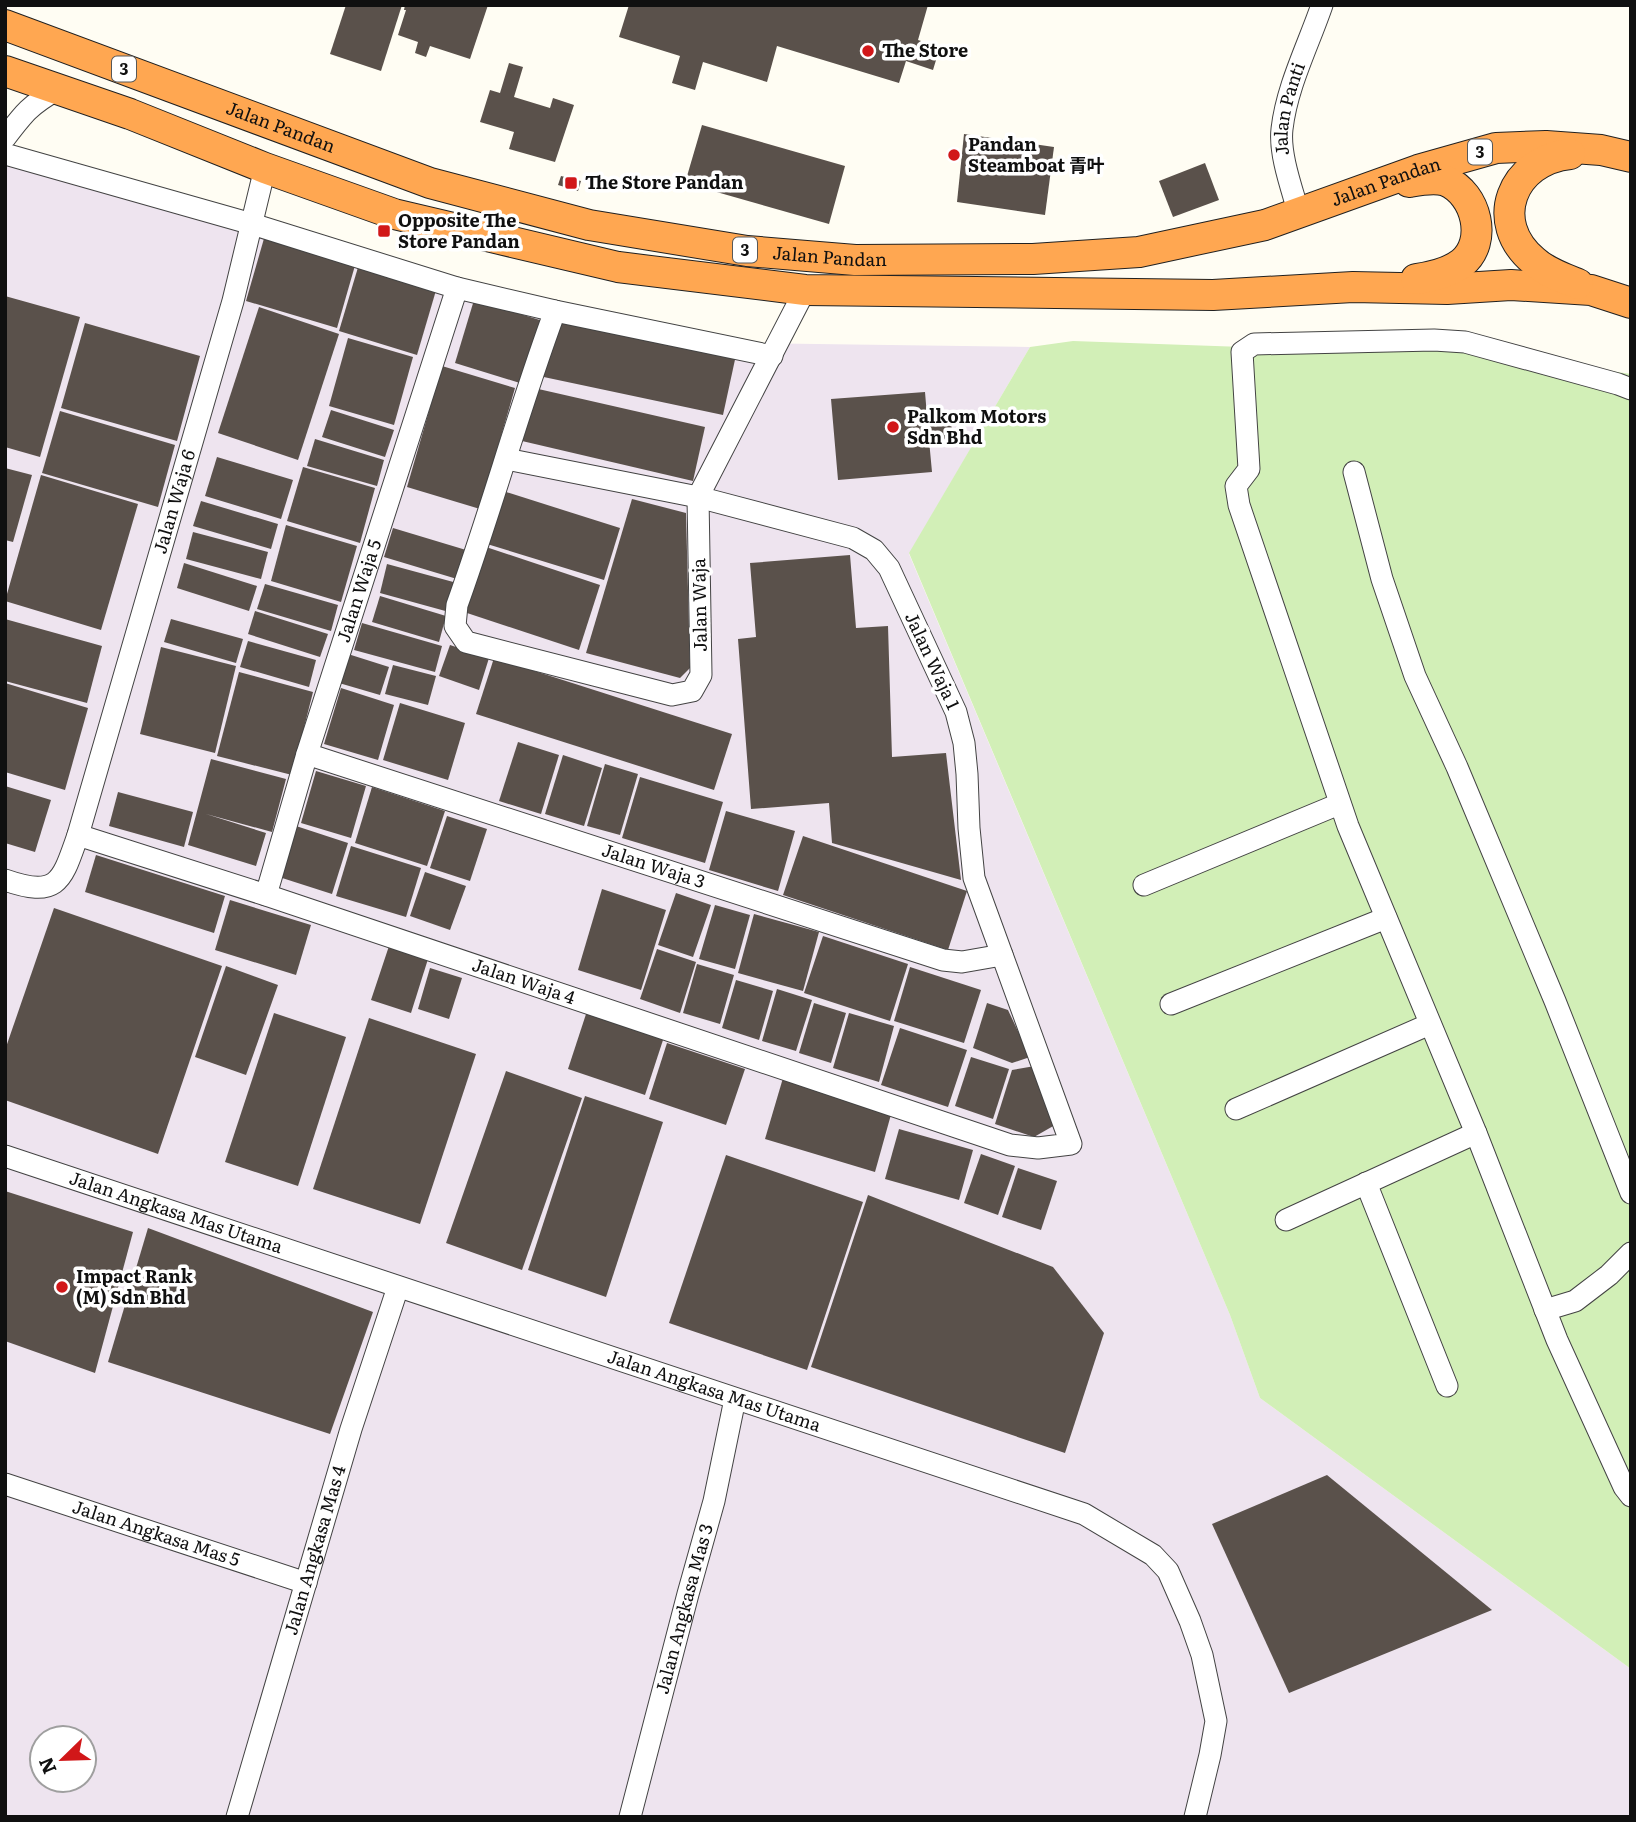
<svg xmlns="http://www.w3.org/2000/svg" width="1636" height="1822" font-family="Literata,'Noto Sans SC',serif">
	<rect width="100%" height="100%" fill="#fffdf3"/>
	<path fill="#eee4ef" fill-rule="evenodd" d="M5 156 519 297 751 343 1030 347 909 554 1230 1315 1260 1398 1631 1669V1817H5ZM42 1738H84V1780H42Z"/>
	<path fill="#d2efb7" d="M1073 341 1273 348 1469 350 1631 374V1669L1260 1398 1230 1315 909 553 1030 347Z"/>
	<g fill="#5a514b">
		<path d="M346 5H402L381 71 330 54Z"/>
		<path d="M405 5H488L470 59 430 46 426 57 415 53 418 42 398 35 406 10H404Z"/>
		<path d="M629 5H928L918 40 940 47 933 70 906 61 899 83 777 46 767 82 703 62 695 90 672 83 680 56 619 37Z"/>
		<path d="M509 63 523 67 514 97 550 108 553 98 574 105 555 162 509 149 514 132 480 122 490 90 500 93Z"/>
		<path d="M702 125 845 166 829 224 685 183Z"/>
		<path d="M964 134 1054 147 1045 215 957 202Z"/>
		<path d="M1205 163 1219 200 1173 217 1159 181Z"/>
		<path d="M561 176 581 181 578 191 558 185Z"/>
		<path d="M265 235 356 262 337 328 246 301Z"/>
		<path d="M359 264 437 287 417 355 339 331Z"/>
		<path d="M5 296 80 317 40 457 5 447Z"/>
		<path d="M474 300 543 321 523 384 455 363Z"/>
		<path d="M259 307 339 334 298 460 218 433Z"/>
		<path d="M559 315 736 355 723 415 539 376Z"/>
		<path d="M85 323 200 356 177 441 61 408Z"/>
		<path d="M348 338 413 357 394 425 329 406Z"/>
		<path d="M442 366 515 388 480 509 407 487Z"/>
		<path d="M534 388 705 427 693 481 522 441Z"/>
		<path d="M925 392 927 416 950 414 953 438 929 440 932 472 838 480 831 399Z"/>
		<path d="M331 410 394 430 385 457 322 437Z"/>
		<path d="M60 411 175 445 158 507 42 473Z"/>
		<path d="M315 439 384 460 377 486 307 466Z"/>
		<path d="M217 457 293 480 281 519 205 496Z"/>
		<path d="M303 467 375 488 360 543 287 521Z"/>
		<path d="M5 468 32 475 13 542 5 540Z"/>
		<path d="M41 475 138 504 101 630 5 601Z"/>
		<path d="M503 491 620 528 604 580 487 544Z"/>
		<path d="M632 499 686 513 690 668 680 678 586 653Z"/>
		<path d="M201 501 278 524 271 549 193 526Z"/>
		<path d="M286 525 357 546 341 602 271 581Z"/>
		<path d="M393 528 466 550 457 579 384 557Z"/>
		<path d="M193 532 268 552 261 579 186 559Z"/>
		<path d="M486 547 600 585 579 650 464 612Z"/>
		<path d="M850 555 856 628 888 626 892 757 946 753 961 880 832 843 829 803 751 809 738 639 756 637 750 563Z"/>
		<path d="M184 563 257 586 249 611 177 588Z"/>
		<path d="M387 564 457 583 449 612 380 593Z"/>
		<path d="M265 584 338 605 331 631 257 609Z"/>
		<path d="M380 596 446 616 439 642 372 622Z"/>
		<path d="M255 611 328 634 320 657 248 634Z"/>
		<path d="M5 619 102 646 87 703 5 681Z"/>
		<path d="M171 619 243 639 236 663 164 642Z"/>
		<path d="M362 623 442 646 435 672 354 650Z"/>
		<path d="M248 641 316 660 309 687 240 667Z"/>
		<path d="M450 645 489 658 479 690 439 676Z"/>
		<path d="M161 647 236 666 215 753 140 734Z"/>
		<path d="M348 654 389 667 380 695 339 683Z"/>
		<path d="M494 658 732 734 714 790 476 714Z"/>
		<path d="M393 665 436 676 428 705 385 694Z"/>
		<path d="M239 672 313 692 292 775 217 756Z"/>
		<path d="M5 683 88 708 65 790 5 772Z"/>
		<path d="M341 688 394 705 378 760 324 744Z"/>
		<path d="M400 703 465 723 448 780 383 760Z"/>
		<path d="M518 742 559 755 541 814 499 801Z"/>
		<path d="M563 755 602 768 584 826 545 814Z"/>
		<path d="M211 759 286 779 272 832 206 814 266 833 256 866 188 845Z"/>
		<path d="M605 764 638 774 620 835 587 826Z"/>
		<path d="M316 771 366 786 351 838 301 823Z"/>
		<path d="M640 777 723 802 705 863 622 838Z"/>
		<path d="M5 786 51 800 35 852 5 843Z"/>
		<path d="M372 787 445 811 427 866 355 843Z"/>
		<path d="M118 792 193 812 184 847 109 826Z"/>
		<path d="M726 811 795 831 778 891 709 870Z"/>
		<path d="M447 816 487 829 470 881 430 868Z"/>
		<path d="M296 826 348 843 332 894 279 877Z"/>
		<path d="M803 836 967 891 948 950 783 895Z"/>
		<path d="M351 846 421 868 406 917 336 896Z"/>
		<path d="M96 855 225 896 214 933 85 892Z"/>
		<path d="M425 872 466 886 450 930 410 916Z"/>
		<path d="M602 889 666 910 641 990 578 970Z"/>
		<path d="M676 893 711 905 693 957 658 945Z"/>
		<path d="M230 900 311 925 296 975 215 950Z"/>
		<path d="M715 905 750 915 735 969 699 959Z"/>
		<path d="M54 908 222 966 158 1154 5 1100V1050Z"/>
		<path d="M754 914 819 932 803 991 738 973Z"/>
		<path d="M823 936 908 964 890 1021 804 993Z"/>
		<path d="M389 946 428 959 411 1013 371 1000Z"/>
		<path d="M657 949 696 962 680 1013 640 999Z"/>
		<path d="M697 964 734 975 720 1024 683 1013Z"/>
		<path d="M226 966 278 985 246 1075 195 1057Z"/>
		<path d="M910 967 981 990 964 1043 894 1021Z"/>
		<path d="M430 968 462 978 449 1019 418 1009Z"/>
		<path d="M736 980 773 991 759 1040 722 1028Z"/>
		<path d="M777 989 812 1000 796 1051 762 1041Z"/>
		<path d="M814 1003 846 1013 831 1063 799 1053Z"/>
		<path d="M987 1003 1008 1010 1030 1057 1012 1063 973 1048Z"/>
		<path d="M587 1011 664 1037 645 1095 568 1069Z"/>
		<path d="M274 1013 346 1037 298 1186 225 1162Z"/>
		<path d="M849 1013 894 1026 879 1082 833 1068Z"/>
		<path d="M369 1018 476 1054 420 1224 313 1189Z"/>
		<path d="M900 1028 967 1050 948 1107 881 1085Z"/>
		<path d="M667 1043 745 1069 726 1125 649 1099Z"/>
		<path d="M971 1057 1009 1069 993 1119 955 1106Z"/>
		<path d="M1035 1066 1055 1125 1034 1137 995 1124 1012 1070Z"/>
		<path d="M506 1071 582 1098 522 1270 446 1243Z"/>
		<path d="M783 1078 892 1111 875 1172 765 1139Z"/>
		<path d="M585 1096 663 1122 606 1297 528 1270Z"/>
		<path d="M899 1129 973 1150 959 1200 885 1179Z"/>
		<path d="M981 1154 1015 1166 998 1215 964 1203Z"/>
		<path d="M726 1155 863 1202 807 1370 669 1323Z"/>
		<path d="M1018 1168 1057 1181 1041 1230 1002 1217Z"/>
		<path d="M5 1191 133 1232 95 1373 5 1341Z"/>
		<path d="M868 1195 1053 1267 1104 1333 1065 1453 811 1367Z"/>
		<path d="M148 1228 373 1312 330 1434 108 1362Z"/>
		<path d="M1327 1475 1492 1610 1289 1693 1212 1524Z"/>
	</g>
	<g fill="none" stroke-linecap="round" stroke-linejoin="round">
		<defs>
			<g id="minor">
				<path d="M5 138C24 113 30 105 58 89"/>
				<path d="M5 154 252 224 457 288 555 311 772 356"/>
				<path id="s1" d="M1299 214C1292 189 1279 154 1282 129 1287 86 1308 46 1322 5"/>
				<path d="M555 311C519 408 492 508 457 605L455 626 466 642 672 695 692 691 701 675 698 497 805 290"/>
				<path d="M1631 389 1618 384 1465 342 1434 340 1254 344 1242 352 1249 469 1236 486 1239 505 1348 826 1476 1133 1557 1340 1624 1487 1631 1496"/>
				<path d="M1354 472 1382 579 1415 676 1457 767 1555 1001 1631 1193"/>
				<path id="s2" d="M307 754 943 960 962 962 1002 955"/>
				<path id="s3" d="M78 835 266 895 1010 1145 1038 1148 1071 1144 974 878 969 828 967 774 964 743 956 712 889 568 874 550 853 538 698 497 506 459"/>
				<path id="s4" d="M5 880C59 899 62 880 78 835L233 301 265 168"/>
				<path d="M1144 885 1339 804"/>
				<path id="s5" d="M266 895 307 754 457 288"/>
				<path d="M1171 1004 1386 918"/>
				<path d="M1236 1109 1430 1024"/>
				<path id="s6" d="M5 1156 1084 1514 1153 1555 1168 1571 1190 1621 1202 1655 1216 1721 1210 1755 1195 1817"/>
				<path d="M1366 1183 1447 1386"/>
				<path d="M1286 1220 1476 1133"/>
				<path d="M1545 1310 1575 1301 1609 1275 1631 1253"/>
				<path id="s7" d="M5 1484 306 1583"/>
				<path id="s8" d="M237 1817 351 1429 398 1287"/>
				<path id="s9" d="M630 1817 688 1594 714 1501 735 1399"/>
			</g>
			<g id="highway">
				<path id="s10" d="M5 25 430 183 589 225 747 251 855 260 1033 259 1139 252 1265 225 1418 170 1496 148 1546 146 1601 150 1631 157"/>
				<path d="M5 71 130 114 265 168 394 214 618 267 805 290 1213 295 1353 287 1447 289 1511 285 1591 290 1631 303"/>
				<path d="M1570 154C1512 160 1487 222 1534 261 1546 272 1563 278 1578 284"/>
				<path d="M1409 182C1420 180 1435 177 1446 181 1477 194 1488 242 1462 263 1449 273 1431 277 1416 279"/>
			</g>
		</defs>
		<use href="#minor" stroke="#434343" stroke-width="23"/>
		<use href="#highway" stroke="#212121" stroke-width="32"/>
		<use href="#minor" stroke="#fff" stroke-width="21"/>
		<use href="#highway" stroke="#ffa751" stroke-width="30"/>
	</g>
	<g fill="#d11719" stroke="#fff" stroke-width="2.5">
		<circle cx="868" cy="51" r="7"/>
		<circle cx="954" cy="155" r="7"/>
		<rect x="564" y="176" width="14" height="14" rx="3.5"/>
		<rect x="377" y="224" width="14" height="14" rx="3.5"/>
		<circle cx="893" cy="427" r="7"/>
		<circle cx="62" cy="1287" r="7"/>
	</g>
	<g text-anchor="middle" stroke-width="7" stroke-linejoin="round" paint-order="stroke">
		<g fill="#fff" stroke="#585858" stroke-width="2">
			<rect x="112" y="56.5" width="24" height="25" rx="5"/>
			<rect x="1468" y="139.5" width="24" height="25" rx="5"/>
			<rect x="733" y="237.5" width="24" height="25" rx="5"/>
		</g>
		<g font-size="16" font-weight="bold" fill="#101010">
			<text x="124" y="75">3</text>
			<text x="1480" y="158">3</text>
			<text x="745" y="256">3</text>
		</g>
		<g font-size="18" font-weight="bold" fill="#101010" stroke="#fff" text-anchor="start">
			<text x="882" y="57">The Store</text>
			<text x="968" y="151">Pandan<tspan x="968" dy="21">Steamboat 青叶</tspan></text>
			<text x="585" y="189">The Store Pandan</text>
			<text x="398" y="227">Opposite The<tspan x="398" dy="21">Store Pandan</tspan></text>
			<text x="907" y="423">Palkom Motors<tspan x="907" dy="21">Sdn Bhd</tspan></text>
			<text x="76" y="1283">Impact Rank<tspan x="76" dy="21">(M) Sdn Bhd</tspan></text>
		</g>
		<g font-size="18" fill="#101010" stroke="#fff">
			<text dy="6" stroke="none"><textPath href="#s1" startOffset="108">Jalan Panti</textPath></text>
			<text dy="6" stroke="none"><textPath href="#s10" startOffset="294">Jalan Pandan</textPath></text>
			<text dy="6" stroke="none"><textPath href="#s10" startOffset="1428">Jalan Pandan</textPath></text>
			<text dy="6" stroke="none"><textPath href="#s10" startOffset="861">Jalan Pandan</textPath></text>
			<text dy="6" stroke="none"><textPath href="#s4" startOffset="452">Jalan Waja 6</textPath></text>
			<text dy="6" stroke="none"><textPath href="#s5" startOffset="318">Jalan Waja 5</textPath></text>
			<text transform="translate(700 605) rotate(-91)" y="6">Jalan Waja</text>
			<text transform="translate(932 661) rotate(65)" y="6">Jalan Waja 1</text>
			<text dy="6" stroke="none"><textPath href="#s2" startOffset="364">Jalan Waja 3</textPath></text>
			<text dy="6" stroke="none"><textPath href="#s3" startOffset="469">Jalan Waja 4</textPath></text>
			<text dy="6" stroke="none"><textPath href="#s6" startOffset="180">Jalan Angkasa Mas Utama</textPath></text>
			<text dy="6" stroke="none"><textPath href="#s6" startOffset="747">Jalan Angkasa Mas Utama</textPath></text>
			<text dy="6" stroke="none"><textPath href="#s7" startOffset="159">Jalan Angkasa Mas 5</textPath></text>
			<text dy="6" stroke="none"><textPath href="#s8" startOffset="278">Jalan Angkasa Mas 4</textPath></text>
			<text dy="6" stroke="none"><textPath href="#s9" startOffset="215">Jalan Angkasa Mas 3</textPath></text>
		</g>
	</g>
	<rect width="1636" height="1822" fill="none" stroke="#101010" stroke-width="14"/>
	<g transform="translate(63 1759) rotate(247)"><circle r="33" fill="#ffffff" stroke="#9f9f9f" stroke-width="2"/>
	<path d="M0-5L12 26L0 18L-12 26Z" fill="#d11719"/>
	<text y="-10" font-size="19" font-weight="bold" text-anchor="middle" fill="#101010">N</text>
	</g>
</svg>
